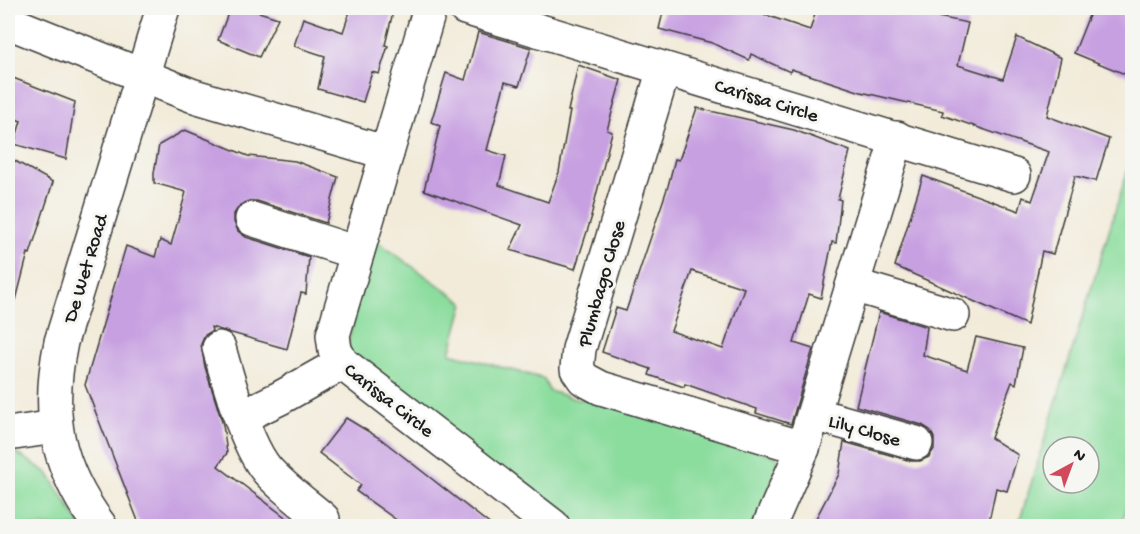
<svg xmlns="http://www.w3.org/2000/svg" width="1140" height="534" font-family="'Gochi Hand',sans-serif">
	<rect width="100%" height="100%" fill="#f6f6f2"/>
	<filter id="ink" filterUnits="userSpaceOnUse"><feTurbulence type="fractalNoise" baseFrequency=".0167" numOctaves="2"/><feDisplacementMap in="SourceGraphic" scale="12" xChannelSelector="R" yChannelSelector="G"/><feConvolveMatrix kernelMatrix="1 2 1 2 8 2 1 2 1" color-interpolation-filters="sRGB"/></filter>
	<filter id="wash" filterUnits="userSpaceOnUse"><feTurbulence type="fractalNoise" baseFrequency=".008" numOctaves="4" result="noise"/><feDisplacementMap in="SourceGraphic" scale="24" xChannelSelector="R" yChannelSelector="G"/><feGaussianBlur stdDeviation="1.35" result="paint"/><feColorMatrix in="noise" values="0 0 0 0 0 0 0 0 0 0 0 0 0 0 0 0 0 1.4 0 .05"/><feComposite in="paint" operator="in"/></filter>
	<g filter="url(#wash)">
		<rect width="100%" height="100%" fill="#f2ebd9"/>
		<g fill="#8bdd9e" stroke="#547c5d" stroke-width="1.5" fill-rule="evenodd">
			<path d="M1132 156V489L1121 526H1018ZM1053 447H1089V483H1053Z"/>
			<path d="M372 238 464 303 450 353 544 379 549 391 579 400 592 396 776 456 779 463 755 526H570L364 371 347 348Z"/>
			<path d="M8 449 12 450 48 473 81 526H8Z"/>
		</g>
		<g id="blocks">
			<g fill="#c7a0e1" fill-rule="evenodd">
				<path d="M230 8H246L278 18 259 57 218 40Z"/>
				<path d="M351 8H394L385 45 388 46 379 74 372 72 363 102 318 89 325 56 294 46 303 18 343 32Z"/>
				<path d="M664 8H745L810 30 817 8H894L968 23 958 65 1003 79 1017 37 1061 58 1047 116 1109 139 1096 181 1075 176 1053 254 1042 251 1027 325 895 266 923 176 1019 211 1023 197 1032 201 1049 152 942 115 943 111 861 92 791 69 790 72 751 54 749 60 712 43 659 29Z"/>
				<path d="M1092 8H1132V77L1074 53Z"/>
				<path d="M478 32 531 48 519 86 505 82 487 150 506 156 499 185 548 202 559 172 570 111H568L578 65 621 80 607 130 612 132 591 216H592L575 269 510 250 522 225 424 190 440 126 431 122 446 73 465 80Z"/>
				<path d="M8 76 75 102 66 159 14 144 21 121 8 116Z"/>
				<path d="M697 108 794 130 850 151 838 199 841 200 836 243 832 242 821 298 809 294 794 343 813 349 791 424 756 413 757 409 685 384 684 387 649 375 651 369 602 352 616 308 626 311 668 186 675 159 679 160ZM692 271 744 288 723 349 671 331Z"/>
				<path d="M185 130 248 156 295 161 338 177 326 223 257 201H249L240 205 234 214V222L238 231 246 237 309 257 306 294 301 293 287 349 211 327 212 331 205 335 201 344 205 367 223 425 227 453 218 466 297 526H140L85 385 126 246 155 257 160 240 171 245 186 192 154 183V173L159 145Z"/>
				<path d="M8 157 53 182 30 254 28 253 16 300 8 298Z"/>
				<path d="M879 312 927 327 923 355 967 370 976 337 1023 348 1016 384 1012 382 991 438 1018 455 1007 491 996 488 988 526H812L839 474 844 442 911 461H920L929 457 934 449V438L930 430 922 425 856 406Z"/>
				<path d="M346 418 381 439 492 526H405L356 491 361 485 319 453Z"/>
			</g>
		</g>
	</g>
	<g filter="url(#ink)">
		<use href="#blocks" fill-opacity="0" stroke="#3c3b38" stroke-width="1.5"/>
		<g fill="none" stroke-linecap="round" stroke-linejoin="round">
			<defs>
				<g id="street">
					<path d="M430 8 333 335 335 350 342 363 553 526"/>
					<path d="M465 8 1014 175"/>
					<path d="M8 22 191 95 387 153"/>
					<path d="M664 69 579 349 577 369 584 379 601 388 803 448"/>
					<path d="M252 219 357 253"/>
					<path d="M853 285 953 315"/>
					<path d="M219 348C228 381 246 445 267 470 283 488 304 503 323 519"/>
					<path d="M814 414 916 443"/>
					<path d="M241 417 280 398 342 363"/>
					<path d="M8 434 55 427"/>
					<path d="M769 526 803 448 897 138"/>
				</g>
				<path id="secondary" d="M100 526C56 466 46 415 61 342L163 8"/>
			</defs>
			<use href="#street" stroke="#3c3b38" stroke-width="36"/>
			<use href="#secondary" stroke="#3c3b38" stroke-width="36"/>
			<use href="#street" stroke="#fff" stroke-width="33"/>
			<use href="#secondary" stroke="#fff" stroke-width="33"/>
		</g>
	</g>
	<g text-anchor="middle" stroke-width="6" stroke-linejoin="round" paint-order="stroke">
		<g font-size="20" fill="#1c1c1c" stroke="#f6f6f2">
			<text transform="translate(767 99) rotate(17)" y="7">Carissa Circle</text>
			<text transform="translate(84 268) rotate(-73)" y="7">De Wet Road</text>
			<text transform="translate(600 283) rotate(-74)" y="7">Plumbago Close</text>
			<text transform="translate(390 399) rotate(38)" y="7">Carissa Circle</text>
			<text transform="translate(865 429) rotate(16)" y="7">Lily Close</text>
		</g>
	</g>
	<rect width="1140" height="534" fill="none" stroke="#f6f6f2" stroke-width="30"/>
	<g transform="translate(1071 465) rotate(41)"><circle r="28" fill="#f6f6f2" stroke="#9f9f9c" stroke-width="1.5"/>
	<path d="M0-4.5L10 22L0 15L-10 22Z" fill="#d1495b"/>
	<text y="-9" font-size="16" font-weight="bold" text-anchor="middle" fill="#1c1c1c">N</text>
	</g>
</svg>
